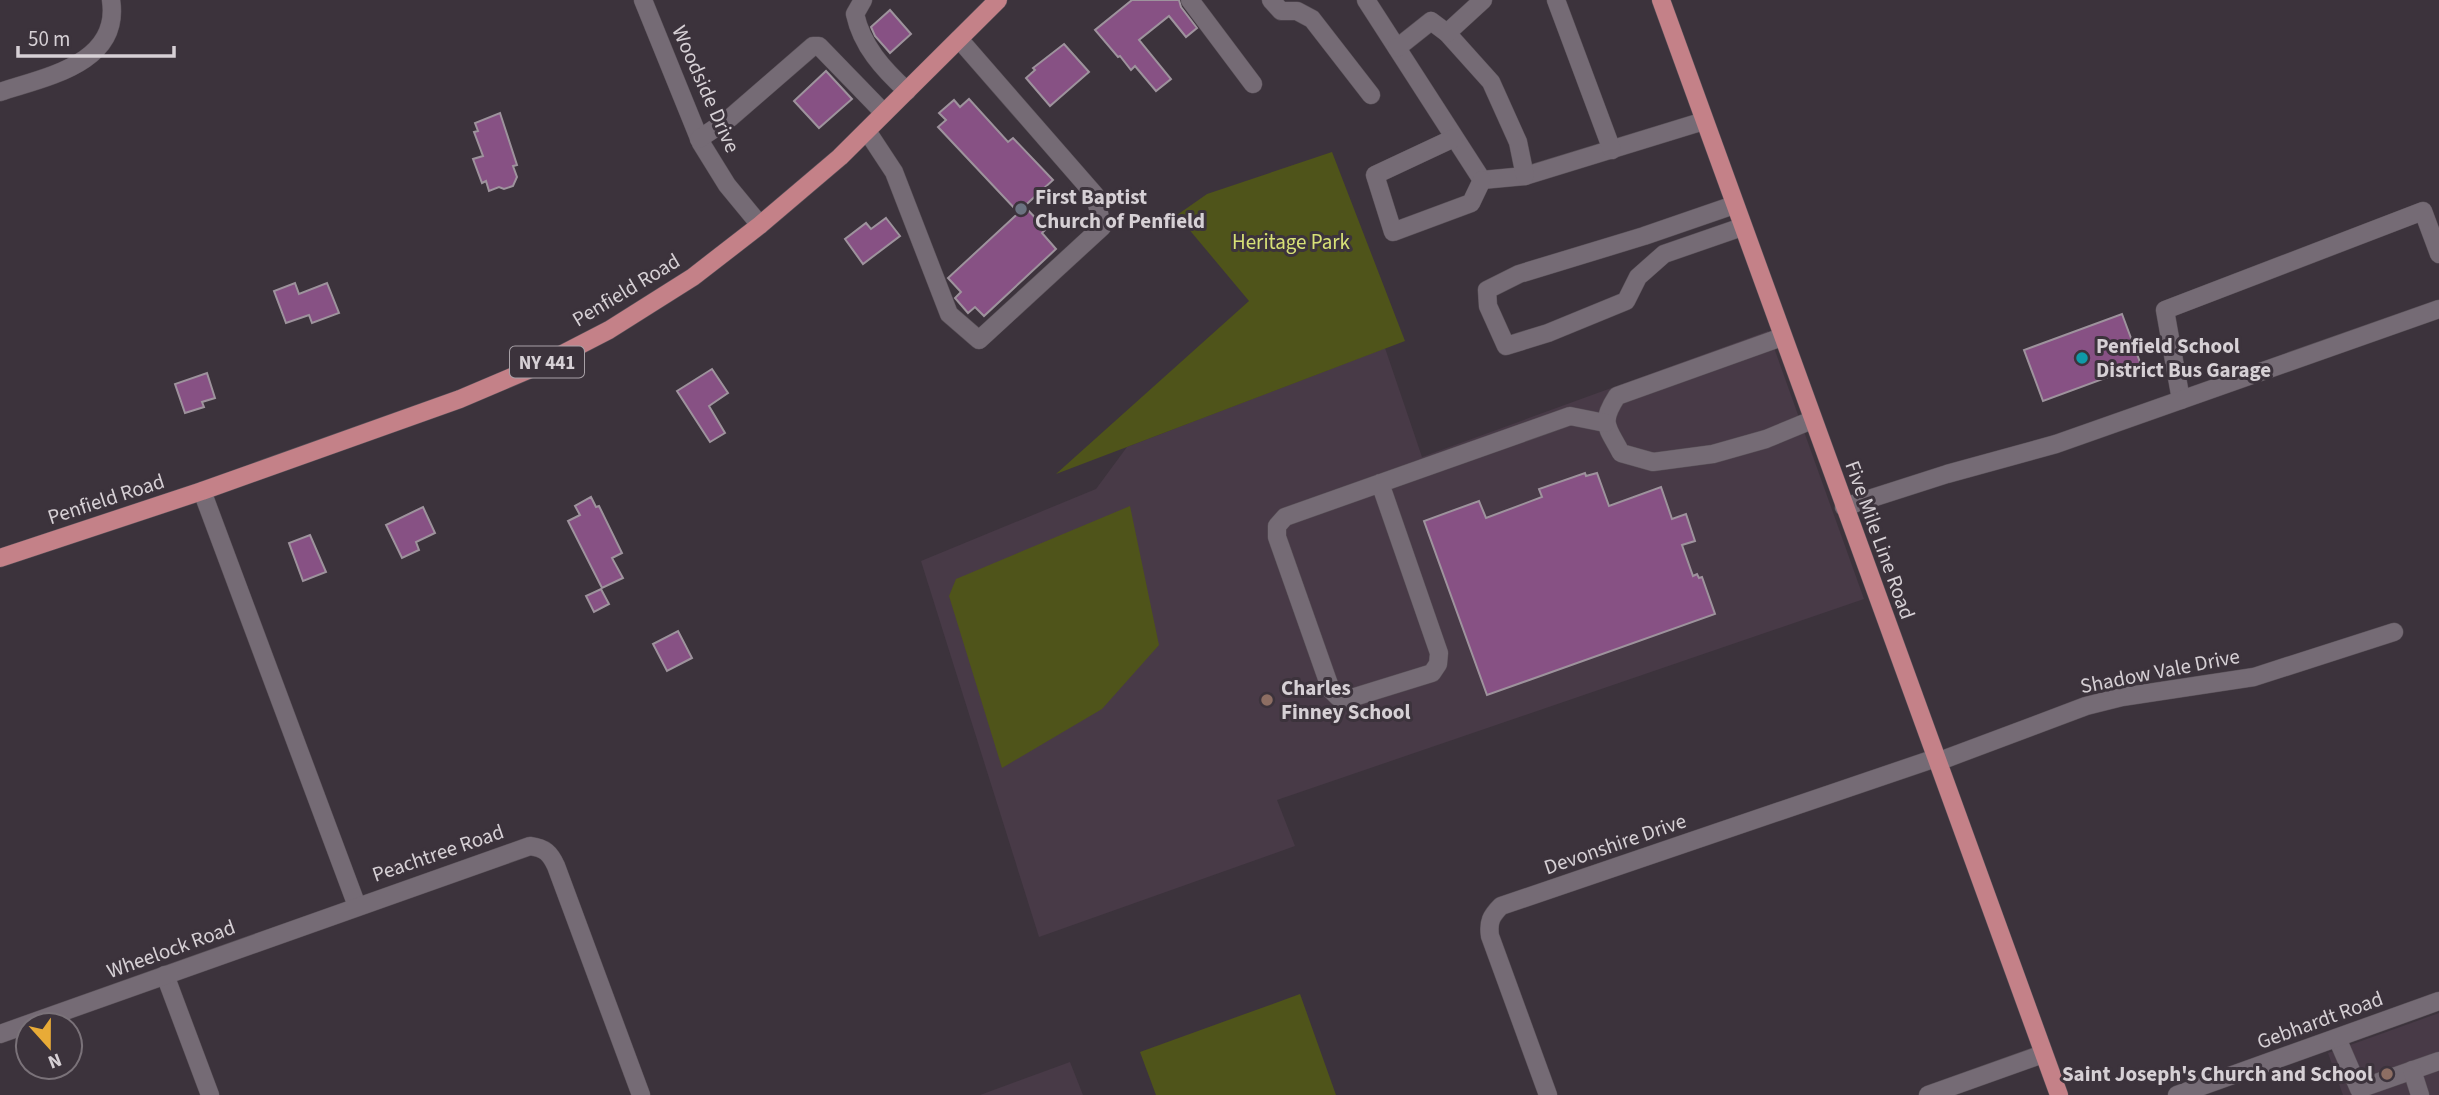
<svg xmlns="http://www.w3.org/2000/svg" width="2439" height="1095" font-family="'Source Sans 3',sans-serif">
	<rect width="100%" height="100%" fill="#3c333c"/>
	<g fill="#483a47">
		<path d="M1768 331 1864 599 1277 800 1295 846 1039 937 921 561 1096 489 1127 447 1385 348 1422 457Z"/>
		<path d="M2439 1013V1095H2343L2328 1053Z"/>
		<path d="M1070 1062 1083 1095H980Z"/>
	</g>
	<g fill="#4f541a">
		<path d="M1332 152 1405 341 1056 474 1249 301 1177 215 1207 194Z"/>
		<path d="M1130 506 1159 645 1102 709 1002 768 949 596 956 579Z"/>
		<path d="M1300 994 1336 1095H1156L1140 1052Z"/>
	</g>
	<g fill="#875184" stroke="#9e939d" stroke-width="2">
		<path d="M1132 0H1179L1181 7 1197 28 1186 37 1169 16 1139 40 1171 79 1156 91 1135 66 1131 70 1120 56 1118 57 1095 30Z"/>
		<path d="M890 10 911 34 890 53 875 36 871 27Z"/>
		<path d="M1064 44 1089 72 1050 106 1026 78 1035 70 1033 68Z"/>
		<path d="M826 71 852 99 819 128 794 101Z"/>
		<path d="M969 99 1008 142 1013 138 1053 180 1018 212 938 127 946 120 939 113 954 100 960 107Z"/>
		<path d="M500 113 517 165 513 166 517 177 513 186 504 189 499 187 489 191 486 181 482 183 473 159 483 156 474 132 478 131 475 123Z"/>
		<path d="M1025 207 1046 229 1042 233 1056 249 984 316 975 307 968 313 955 298 961 292 948 278Z"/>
		<path d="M886 218 900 236 863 264 845 239 866 223 871 229Z"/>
		<path d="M295 283 299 294 327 283 339 313 312 323 309 315 286 323 274 291Z"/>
		<path d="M2122 314 2141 365 2043 401 2024 350Z"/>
		<path d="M712 369 728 393 709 406 725 433 710 442 677 391Z"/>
		<path d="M207 373 215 398 202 402 204 407 185 413 175 384Z"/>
		<path d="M1585 473 1586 476 1597 473 1609 506 1661 487 1672 519 1686 514 1695 541 1682 545 1693 576 1697 574 1699 578 1702 577 1715 614 1487 695 1424 521 1479 501 1486 518 1542 497 1539 489Z"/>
		<path d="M591 497 596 507 599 506 622 553 612 558 623 578 602 588 568 521 580 515 575 506Z"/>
		<path d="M423 507 435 533 416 542 419 550 402 558 386 525Z"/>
		<path d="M310 535 326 572 303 581 289 543Z"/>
		<path d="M601 589 609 604 594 612 586 596Z"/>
		<path d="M678 631 692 658 667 671 653 644Z"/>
	</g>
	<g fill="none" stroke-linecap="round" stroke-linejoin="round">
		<defs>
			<g id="minor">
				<path d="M643 0 701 143 727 185 760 225"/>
				<path d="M863 0 855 14C862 46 883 69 907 91"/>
				<path d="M1190 0 1253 84"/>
				<path d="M1271 0 1281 11H1297L1312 19 1371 95"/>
				<path d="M1366 0 1482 180 1525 176 1704 121"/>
				<path d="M1556 0 1612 150"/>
				<path d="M1447 33 1491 82 1518 142 1525 176"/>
				<path d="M1397 48 1431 21 1447 33 1483 0"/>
				<path d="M0 92C45 77 121 64 111 0"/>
				<path d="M867 131 894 172 949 314 979 340 1102 227 1095 195 959 39"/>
				<path d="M1454 138 1375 175 1393 232 1471 203 1482 180"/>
				<path d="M699 139 730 118 813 46H819L884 113"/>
				<path d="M1734 205 1644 236 1519 274 1487 290 1488 306 1506 346 1548 333 1626 301 1638 277 1664 254 1742 227"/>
				<path d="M1782 337 1617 396C1599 424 1607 426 1621 453L1653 462 1713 454 1766 439 1812 420"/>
				<path d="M2181 400 2165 310 2423 211 2439 254"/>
				<path d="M1380 483 1439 653 1438 664 1432 673 1348 699 1338 697 1331 690 1277 537V526L1285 517 1570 416 1605 423"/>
				<path d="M202 491 357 906"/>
				<path d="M1844 507 1947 474 2056 444 2439 309"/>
				<path d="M1937 762 2086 706 2122 697 2254 677 2394 632"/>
				<path d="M165 975 210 1095"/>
				<path d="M0 1034 530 846C545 848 550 853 556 866L641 1095"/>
				<path d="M2337 1038 2359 1089 2439 1061"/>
				<path d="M2412 1070 2420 1095"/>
				<path d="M1548 1095 1490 936C1488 922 1491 916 1501 906L1936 758"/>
				<path d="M1928 1095 2043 1054"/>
				<path d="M2177 1095 2439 1001"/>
			</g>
			<g id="major">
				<path d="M1661 0 2059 1095"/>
				<path d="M0 558 202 491 460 399 547 362 609 330 693 277 760 225 840 157 998 0"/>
			</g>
		</defs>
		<use href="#minor" stroke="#595158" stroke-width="19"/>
		<use href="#major" stroke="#595158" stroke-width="19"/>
		<use href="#minor" stroke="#756b75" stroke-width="18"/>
		<use href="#major" stroke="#c48188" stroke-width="18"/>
	</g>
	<circle fill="#6b7280" stroke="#3c333c" stroke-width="2.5" cx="1021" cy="209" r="7"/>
	<circle fill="#0f9aa8" stroke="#3c333c" stroke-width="2.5" cx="2082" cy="358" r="7"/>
	<g fill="#8d6e63" stroke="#3c333c" stroke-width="2.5">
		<circle cx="1267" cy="700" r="7"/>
		<circle cx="2387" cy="1074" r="7"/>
	</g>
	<g text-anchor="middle" stroke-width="6" stroke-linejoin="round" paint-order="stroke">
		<rect fill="#3c333c" stroke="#a8a1a7" stroke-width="2" x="510" y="346.5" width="74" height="31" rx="5"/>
		<g font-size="19" font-weight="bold" fill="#d6d0d5">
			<text x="547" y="369">NY 441</text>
		</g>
		<g font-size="21" fill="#d6d0d5" stroke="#3c333c">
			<text transform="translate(706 89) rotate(66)" y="7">Woodside Drive</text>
			<text transform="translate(626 290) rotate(-31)" y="7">Penfield Road</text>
			<text transform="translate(106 499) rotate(-18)" y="7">Penfield Road</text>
			<text transform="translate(1880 540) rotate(70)" y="7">Five Mile Line Road</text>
			<text transform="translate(2160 671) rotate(-11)" y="7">Shadow Vale Drive</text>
			<text transform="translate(1615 844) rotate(-19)" y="7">Devonshire Drive</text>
			<text transform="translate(438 853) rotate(-19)" y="7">Peachtree Road</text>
			<text transform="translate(171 949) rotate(-20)" y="7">Wheelock Road</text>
			<text transform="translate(2320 1020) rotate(-20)" y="7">Gebhardt Road</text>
		</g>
		<g font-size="21" font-weight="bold" fill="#d6d0d5" stroke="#3c333c" text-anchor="start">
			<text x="1035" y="204">First Baptist<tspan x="1035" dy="24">Church of Penfield</tspan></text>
			<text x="2096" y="353">Penfield School<tspan x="2096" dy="24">District Bus Garage</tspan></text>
			<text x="1281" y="695">Charles<tspan x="1281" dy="24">Finney School</tspan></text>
			<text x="2373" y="1081" text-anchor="end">Saint Joseph's Church and School</text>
		</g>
		<g font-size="21" fill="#d7e177" stroke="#3c333c">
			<text x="1291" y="249">Heritage Park</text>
		</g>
	</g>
	<g transform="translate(49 1046) rotate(159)"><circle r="33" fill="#3c333c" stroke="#7a7279" stroke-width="2"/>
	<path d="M0-5L12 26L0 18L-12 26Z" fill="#e8ab37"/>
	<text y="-10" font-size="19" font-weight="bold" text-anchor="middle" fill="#d6d0d5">N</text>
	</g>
	<path d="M18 46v10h156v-10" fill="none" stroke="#d6d0d5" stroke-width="3.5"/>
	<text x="28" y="46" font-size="21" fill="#d6d0d5" stroke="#3c333c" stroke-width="5" paint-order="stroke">50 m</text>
</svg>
